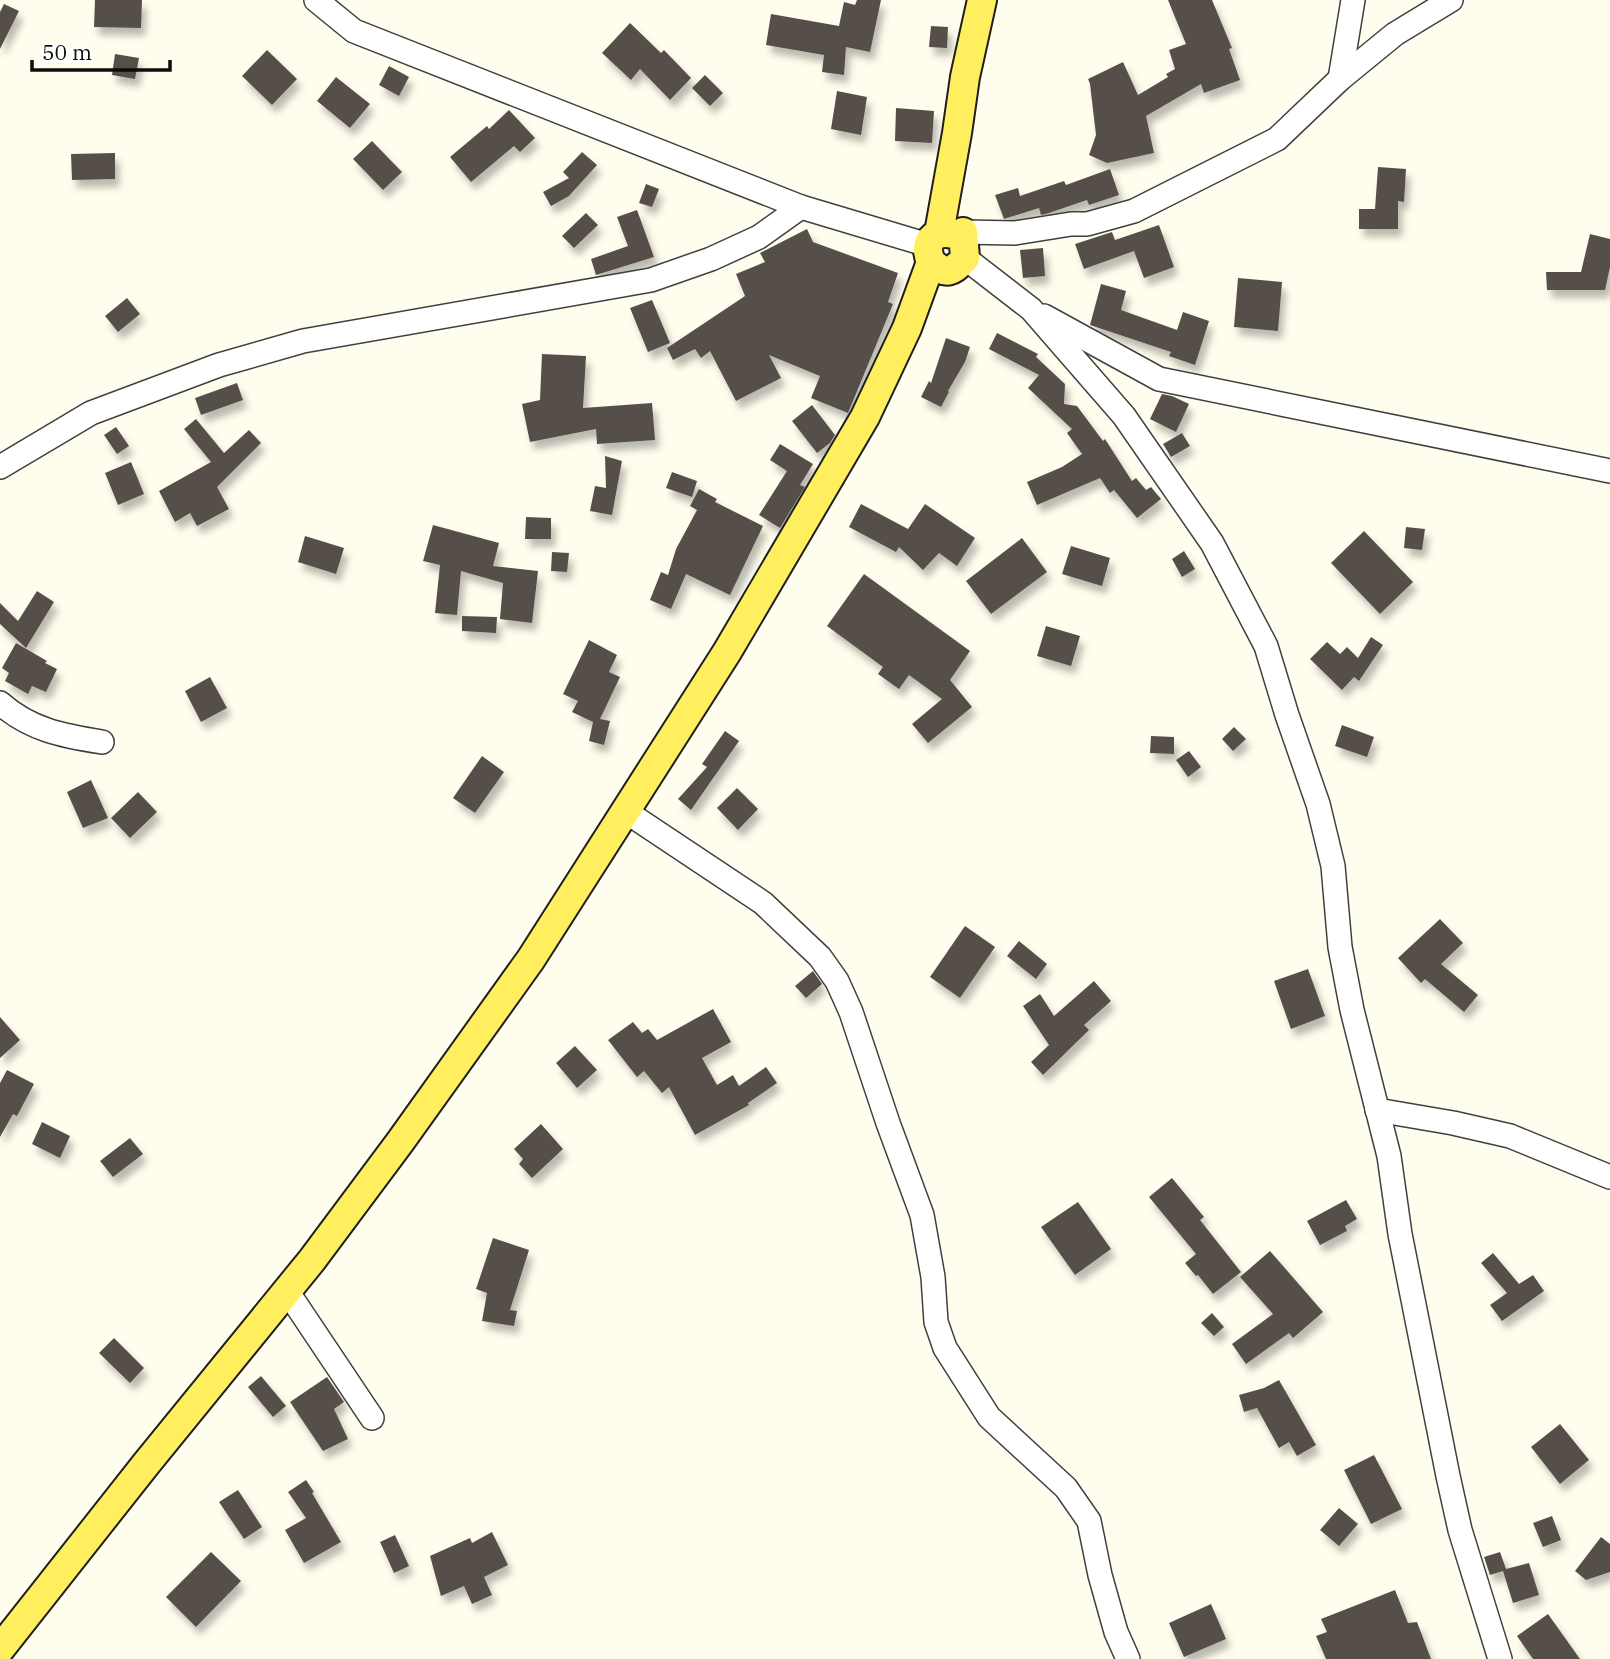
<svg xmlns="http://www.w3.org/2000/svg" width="1610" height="1659" font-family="'IBM Plex Serif',serif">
	<defs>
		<filter id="shadow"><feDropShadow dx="4.5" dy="8" stdDeviation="3.5" flood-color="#0004"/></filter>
	</defs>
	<rect width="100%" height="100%" fill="#fffeee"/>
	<g fill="#575049" filter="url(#shadow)">
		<path d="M95 0H142L141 28 94 27Z"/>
		<path d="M857 0H881L870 52 846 47 844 75 822 72 824 55 766 45 771 14 839 26 844 2 855 5Z"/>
		<path d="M1168 0H1212L1232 48 1229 49 1240 80 1204 93 1201 84 1146 116 1154 153 1107 163 1089 155 1096 135 1090 84 1088 79 1123 62 1138 95 1168 77 1166 74 1175 69 1169 50 1186 44Z"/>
		<path d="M4 4 19 11 0 49V12Z"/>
		<path d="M630 23 661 53 664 50 691 78 670 100 640 69 631 80 602 53Z"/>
		<path d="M931 26 948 27 947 48 929 47Z"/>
		<path d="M267 50 297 79 272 105 242 76Z"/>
		<path d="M115 54 139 58 135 79 112 75Z"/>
		<path d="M389 66 409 77 399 96 379 85Z"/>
		<path d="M705 75 723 93 710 106 692 88Z"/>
		<path d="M336 77 370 104 350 128 317 101Z"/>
		<path d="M837 91 867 97 861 135 831 129Z"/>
		<path d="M896 108 934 111 932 143 895 141Z"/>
		<path d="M509 110 535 138 520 152 514 146 471 182 450 157 487 126 489 129Z"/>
		<path d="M372 141 402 172 383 190 353 159Z"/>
		<path d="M582 152 597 165 569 196 551 206 543 192 569 178 563 172Z"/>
		<path d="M115 153V179L72 180 71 154Z"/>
		<path d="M1378 167 1406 169 1404 202 1398 201V229H1359V209H1375Z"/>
		<path d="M1110 169 1119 195 1089 205 1087 200 1046 214 1041 215 1039 208 1004 219 995 195 1018 188 1020 196 1064 181 1066 185Z"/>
		<path d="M646 184 659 189 652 207 639 203Z"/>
		<path d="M637 210 654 257 596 275 591 259 628 246 617 217Z"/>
		<path d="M586 213 598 225 574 248 562 236Z"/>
		<path d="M1159 225 1174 267 1144 278 1134 251 1084 269 1075 244 1112 232 1115 240Z"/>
		<path d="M807 229 813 242 898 273 888 302 893 304 848 413 811 398 820 376 769 355 781 378 736 401 710 351 701 358 695 349 673 360 667 348 745 296 736 274 765 262 760 253Z"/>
		<path d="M1590 234 1610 239V267L1605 290H1547L1546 272H1581Z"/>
		<path d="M1043 248 1045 276 1023 278 1020 250Z"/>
		<path d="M1238 278 1282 282 1278 331 1234 327Z"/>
		<path d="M1101 284 1126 291 1121 310 1177 330 1183 312 1209 321 1195 365 1169 356 1171 352 1090 325Z"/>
		<path d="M127 298 140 314 118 332 105 316Z"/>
		<path d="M652 300 670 343 648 352 630 308Z"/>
		<path d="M997 333 1038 354 1036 357 1065 384 1064 404 1077 406 1103 441 1105 439 1132 481 1136 478 1146 490 1151 487 1161 499 1137 518 1114 490 1110 493 1100 478 1037 505 1027 482 1062 467 1082 454 1067 433 1072 429 1028 388 1039 375 989 349Z"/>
		<path d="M946 338 970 347 965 362 948 391 949 392 941 407 921 397 929 381 931 383Z"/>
		<path d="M542 354 586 356 583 408 652 403 655 440 597 444 596 429 530 442 522 404 540 400Z"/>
		<path d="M237 383 243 400 201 415 195 398Z"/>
		<path d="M1162 394 1172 396 1189 404 1176 432 1150 419Z"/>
		<path d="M812 405 835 435 830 443 817 453 792 421Z"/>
		<path d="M196 419 224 453 249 430 261 443 217 487 229 509 197 526 190 513 175 522 159 491 211 462 184 429Z"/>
		<path d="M116 427 129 446 117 454 104 435Z"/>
		<path d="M1182 433 1190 446 1171 457 1163 444Z"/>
		<path d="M780 444 813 464 800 485 805 487 780 528 759 515 787 471 770 460Z"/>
		<path d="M605 456 622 461 612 515 590 511 595 486 606 488Z"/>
		<path d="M131 462 144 494 118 505 105 473Z"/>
		<path d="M672 472 697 481 692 497 666 488Z"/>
		<path d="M699 489 717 499 715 502 763 526 730 595 686 574 671 609 650 600 661 572 668 575 676 549 697 510 690 506Z"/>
		<path d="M861 504 908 529 925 504 975 538 957 566 939 553 923 570 899 547 896 552 849 527Z"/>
		<path d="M526 517 551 518V539H525Z"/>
		<path d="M433 525 499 543 493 566 538 571 532 623 500 619 503 583 461 571 457 615 435 613 440 565 423 561Z"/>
		<path d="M1406 527 1425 529 1422 550 1404 548Z"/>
		<path d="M1364 531 1413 582 1380 614 1331 563Z"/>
		<path d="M305 536 344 548 336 574 298 562Z"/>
		<path d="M1022 538 1047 572 991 614 966 581Z"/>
		<path d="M1071 546 1110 558 1102 586 1062 574Z"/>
		<path d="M1184 551 1195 569 1182 577 1172 559Z"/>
		<path d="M552 552 569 553 567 572 551 571Z"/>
		<path d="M864 574 970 651 950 680 972 707 928 743 912 724 942 699 909 675 899 689 878 674 883 667 827 626Z"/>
		<path d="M37 591 54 602 26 648 0 624V603L18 621Z"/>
		<path d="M462 616 497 617 496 633 462 631Z"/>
		<path d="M1046 626 1080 636 1071 666 1037 656Z"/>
		<path d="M1371 637 1383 645 1359 681 1354 677 1342 690 1310 659 1327 642 1340 654 1347 647 1358 658Z"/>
		<path d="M589 640 617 655 609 672 620 677 600 719 610 721 604 745 589 741 593 722 572 712 578 701 563 694Z"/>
		<path d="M16 643 47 661 45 663 57 669 46 692 32 686 28 694 5 681 9 673 2 668Z"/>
		<path d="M210 677 227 708 201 722 185 691Z"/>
		<path d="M1342 725 1374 737 1367 757 1335 746Z"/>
		<path d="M1234 727 1246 739 1233 751 1222 739Z"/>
		<path d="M725 731 739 741 691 810 678 799 707 767 702 764Z"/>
		<path d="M1151 736 1174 737V754L1150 753Z"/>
		<path d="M1189 751 1201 767 1188 777 1176 760Z"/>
		<path d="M482 756 504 772 475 813 453 798Z"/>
		<path d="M91 780 108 818 83 828 67 792Z"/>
		<path d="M737 788 758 809 738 830 717 808Z"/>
		<path d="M138 792 157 812 130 838 111 818Z"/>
		<path d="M1440 919 1463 943 1441 964 1478 995 1464 1012 1425 979 1421 983 1398 958Z"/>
		<path d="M965 926 995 947 960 998 930 977Z"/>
		<path d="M1019 941 1047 964 1036 979 1007 956Z"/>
		<path d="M1308 969 1325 1016 1291 1029 1274 981Z"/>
		<path d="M813 971 822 984 806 998 795 986Z"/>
		<path d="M1094 981 1111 1001 1084 1025 1089 1030 1043 1075 1031 1062 1049 1045 1023 1006 1040 994 1054 1016Z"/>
		<path d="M713 1009 731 1042 702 1058 717 1085 733 1075 739 1086 766 1067 777 1083 748 1103 749 1105 695 1135 669 1087 662 1093 644 1071 637 1077 608 1040 633 1022 642 1033 648 1029 657 1040Z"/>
		<path d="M0 1017 20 1040 0 1058Z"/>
		<path d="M575 1046 597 1070 577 1088 556 1063Z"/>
		<path d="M7 1070 34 1084 17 1116 13 1114 0 1137V1083Z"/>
		<path d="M42 1122 70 1136 60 1158 32 1144Z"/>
		<path d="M541 1124 563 1149 532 1178 519 1164 523 1159 514 1149Z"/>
		<path d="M130 1138 143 1154 113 1177 100 1161Z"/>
		<path d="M1172 1178 1204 1217 1200 1220 1241 1272 1213 1294 1198 1275 1196 1276 1185 1263 1196 1254 1149 1197Z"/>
		<path d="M1346 1200 1357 1219 1345 1226 1347 1231 1320 1245 1307 1221Z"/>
		<path d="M1078 1202 1111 1249 1075 1275 1041 1227Z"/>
		<path d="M493 1238 529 1250 510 1310 517 1311 514 1326 482 1321 487 1293 476 1289Z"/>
		<path d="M1270 1251 1323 1312 1293 1338 1289 1333 1246 1364 1232 1344 1273 1314 1240 1277Z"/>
		<path d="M1493 1253 1519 1284 1533 1275 1544 1291 1502 1321 1490 1305 1507 1293 1481 1263Z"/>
		<path d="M1212 1313 1224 1327 1214 1336 1201 1323Z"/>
		<path d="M114 1338 144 1368 130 1383 99 1353Z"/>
		<path d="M261 1376 286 1406 273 1417 248 1387Z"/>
		<path d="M327 1377 344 1402 334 1409 348 1439 323 1451 290 1402Z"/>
		<path d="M1279 1380 1316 1445 1297 1456 1289 1442 1279 1448 1257 1408 1244 1412 1239 1395 1264 1388Z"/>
		<path d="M1560 1424 1589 1460 1560 1484 1531 1447Z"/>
		<path d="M1374 1455 1402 1509 1371 1524 1344 1470Z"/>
		<path d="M306 1480 314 1492 312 1493 341 1542 304 1563 285 1530 306 1518 288 1492Z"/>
		<path d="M238 1490 262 1527 244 1539 219 1502Z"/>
		<path d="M1339 1508 1358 1524 1339 1546 1320 1530Z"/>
		<path d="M1552 1516 1561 1540 1543 1547 1533 1523Z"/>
		<path d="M492 1532 508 1565 484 1577 492 1595 472 1604 464 1586 441 1596 430 1556 470 1538 472 1543Z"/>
		<path d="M395 1535 409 1566 394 1573 380 1542Z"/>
		<path d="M1601 1537 1610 1544V1572L1586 1580 1575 1571Z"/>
		<path d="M211 1552 241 1581 196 1627 166 1597Z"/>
		<path d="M1500 1552 1506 1569 1529 1563 1539 1595 1513 1603 1503 1571 1490 1575 1484 1557Z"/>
		<path d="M1395 1590 1408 1623 1417 1622 1431 1659H1326L1316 1636 1327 1632 1321 1619Z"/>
		<path d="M1211 1604 1226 1639 1184 1657 1169 1623Z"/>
		<path d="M1548 1614 1580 1659H1533L1517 1636Z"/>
	</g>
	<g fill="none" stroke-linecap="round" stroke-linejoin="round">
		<defs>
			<g id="minor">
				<path d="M316 0 354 31 801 207 928 245"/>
				<path d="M1340 79 1353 0"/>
				<path d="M963 232 1015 233 1071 224H1087L1134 211 1277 139 1340 79 1395 34 1451 0"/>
				<path d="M965 258 1031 309 1124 416 1212 543 1266 646 1287 715 1318 804 1333 866 1340 947 1352 1010 1389 1156 1400 1234 1448 1476 1460 1530 1500 1659"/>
				<path d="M1044 316 1159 379 1610 471"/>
				<path d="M0 467 91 413 219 365 303 341 651 280 711 259 759 237 801 207"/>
				<path d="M0 703C30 730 64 736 102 742"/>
				<path d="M625 811 763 903 820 957 837 981 851 1012 888 1123 922 1215 933 1277 936 1322 945 1348 989 1417 1066 1488 1089 1521 1100 1575 1116 1632 1128 1659"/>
				<path d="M1377 1110 1453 1123 1510 1136 1610 1177"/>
				<path d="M287 1291 372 1418"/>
			</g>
			<g id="major">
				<path d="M939 233 957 133 965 77 982 0"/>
				<path d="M0 1649 146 1464 312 1260 400 1142 531 959 727 652 865 417 907 328 931 262C921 239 938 227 959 236L963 232 965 258C953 272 946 276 931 262"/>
			</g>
		</defs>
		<use href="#minor" stroke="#404040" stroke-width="26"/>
		<use href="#major" stroke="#1e1e1e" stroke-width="32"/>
		<use href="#minor" stroke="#fff" stroke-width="23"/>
		<use href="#major" stroke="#ffef5e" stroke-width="28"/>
	</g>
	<path d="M32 60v10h138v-10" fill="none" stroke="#0d0d0d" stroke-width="3.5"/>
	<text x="42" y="60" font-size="21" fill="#0d0d0d" stroke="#ffffff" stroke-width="5" paint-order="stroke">50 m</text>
</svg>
